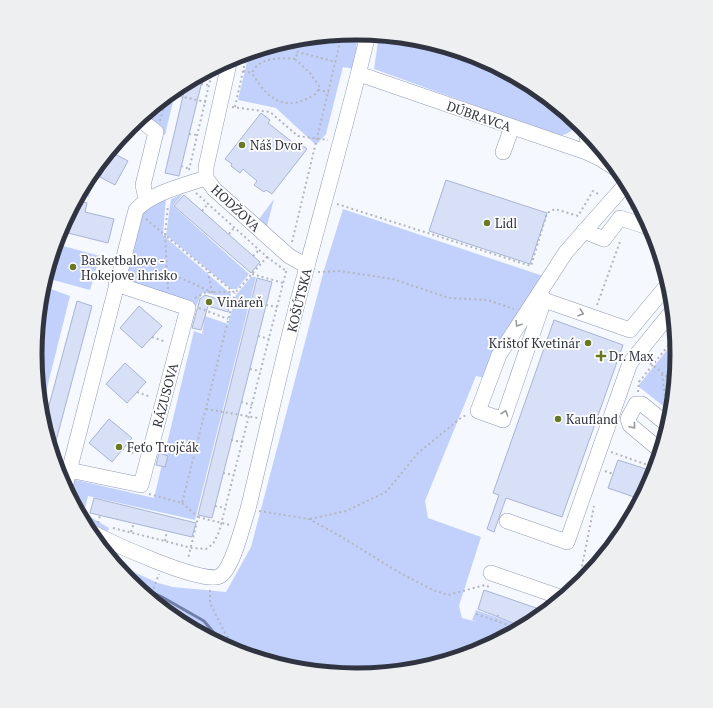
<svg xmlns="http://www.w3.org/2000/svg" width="713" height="708" font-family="'PT Serif',serif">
	<rect width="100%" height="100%" fill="#f5f8ff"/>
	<g fill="#c2d1fc">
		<path d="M358 33 354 69 343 67 326 134 316 145 276 108 238 100 249 53 294 39Z"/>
		<path d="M379 35 419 39 480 58 535 87 576 121C574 131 568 134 559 136L374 69Z"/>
		<path d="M176 89 165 135 142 116Z"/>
		<path d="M96 167 89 197 79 195 90 175Z"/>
		<path d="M183 194 173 206 249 274 237 289H231L166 235 171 199Z"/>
		<path d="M166 197 163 235 231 294 230 299 203 292 196 306 130 286 124 276 143 207Z"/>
		<path d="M274 199 267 226 259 219Z"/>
		<path d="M343 209 543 276 484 378 476 376 425 501 428 518 481 537 459 606 462 618 477 622 472 620 476 610 523 627 479 651 419 669 356 675 294 669 233 650 178 621 129 581 116 564 158 583 173 587 226 592 251 547 324 270Z"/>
		<path d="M56 244 100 256 90 290 46 278Z"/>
		<path d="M251 277H256L195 520 88 496 84 513 109 528 106 536 87 527 69 493 72 479 154 498 194 331 202 334 205 316 228 324 236 295Z"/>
		<path d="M43 286 70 296 41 412 36 354Z"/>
		<path d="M672 344 677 345V354L672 413 638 386Z"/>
	</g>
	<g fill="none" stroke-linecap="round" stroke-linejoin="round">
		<path stroke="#707fa9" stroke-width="3" d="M132 583 162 597 204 621 224 645"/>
	</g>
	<g fill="#d7e0f7" stroke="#a8b4d3">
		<path d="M204 73 179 176 165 173 186 83Z"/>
		<path d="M261 113 270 120 268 123 296 145 299 142 307 149 272 194 266 190 264 192 254 185 257 181 243 169 240 173 231 166 232 164 225 159Z"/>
		<path d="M113 153 128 161 115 185 100 177Z"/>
		<path d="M446 180 547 213 530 264 429 231Z"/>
		<path d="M184 195 260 262 251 273 174 206Z"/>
		<path d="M76 200 87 203 85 212 114 219 108 243 68 233 69 232 61 230Z"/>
		<path d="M257 278 272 282 212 518 198 515Z"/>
		<path d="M205 295 230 303 228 312 208 306 201 330 192 328 200 299Z"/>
		<path d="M77 301 92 306 53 452 44 424Z"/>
		<path d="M139 306 162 326 142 348 120 328Z"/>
		<path d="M554 320 623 345 562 517 506 498 494 532 487 529 499 495 493 493Z"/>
		<path d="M125 363 146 382 127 403 106 384Z"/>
		<path d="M109 419 132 438 112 462 89 443Z"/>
		<path d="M159 453 168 456 165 467 156 465Z"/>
		<path d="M618 460 646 469 637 498 608 488Z"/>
		<path d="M94 498 196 523 192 537 90 513Z"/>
		<path d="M484 590 539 609 546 612 535 621 525 626 513 623 478 609Z"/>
	</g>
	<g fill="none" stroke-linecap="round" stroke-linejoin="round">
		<defs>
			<g id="minor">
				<path d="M230 59 206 167V178L214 189 289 256 307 266"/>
				<path d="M359 74 586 152 599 158 618 170"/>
				<path d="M139 119 156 132 143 185 145 194 148 200"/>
				<path d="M587 132C586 143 590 150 598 157"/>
				<path d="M503 152 512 127"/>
				<path d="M627 183 566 252 540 292 544 300 630 330 669 283"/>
				<path d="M584 231 604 239 620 218 651 228"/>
				<path d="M540 292 499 355 478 411 503 420 544 300"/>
				<path d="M661 451 630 425 628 419 636 404H642L669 426"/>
				<path d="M69 470 141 485 188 308 116 284"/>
				<path d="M65 487 136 210C151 193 185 185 206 178"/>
				<path d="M507 521 567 542 630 363 673 310"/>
				<path d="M89 531C108 541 204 586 220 576 233 568 243 524 248 509 267 431 284 352 305 274 326 194 349 115 368 34"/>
				<path d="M491 573 563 598"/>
			</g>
		</defs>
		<use href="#minor" stroke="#8f9ab8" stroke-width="16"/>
		<g stroke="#b3b6bf" stroke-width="2" stroke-dasharray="2 3" stroke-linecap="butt">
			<path d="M285 42 298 52 336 62"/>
			<path d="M295 59C284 58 268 57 258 65 255 67 253 71 252 73 269 102 287 113 317 93L319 86 310 73 295 59 298 52"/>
			<path d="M243 71 252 73"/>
			<path d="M201 84 209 85"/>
			<path d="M318 90 329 92"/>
			<path d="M170 94 206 102"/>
			<path d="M232 107 270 112 298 136 328 140"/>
			<path d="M235 107 247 53"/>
			<path d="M160 121 166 97"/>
			<path d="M189 134 197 135"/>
			<path d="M181 166 190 169"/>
			<path d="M189 170 213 68"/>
			<path d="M196 193 267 257 235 293 165 235 167 272 212 292 208 272"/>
			<path d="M337 204 531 266 547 213 555 209 578 216 593 191 600 195"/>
			<path d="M631 209 636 199"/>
			<path d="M202 211 208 204"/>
			<path d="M146 219 165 235"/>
			<path d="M229 234 234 228"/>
			<path d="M165 235 168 205"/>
			<path d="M292 242 342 34"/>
			<path d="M253 256 259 250"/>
			<path d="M267 257 286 271"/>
			<path d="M167 272 168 289"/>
			<path d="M318 272 339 271 393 279 449 298 488 300 514 309"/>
			<path d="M252 274 283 283"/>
			<path d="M195 298 206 292H231"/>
			<path d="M266 305 277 307"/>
			<path d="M597 305 621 239"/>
			<path d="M199 308 228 319"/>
			<path d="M258 336 269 339"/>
			<path d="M152 337 166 342"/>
			<path d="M646 360 675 383"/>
			<path d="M250 369 260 371"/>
			<path d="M662 374 666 405 664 407"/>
			<path d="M137 392 151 397"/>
			<path d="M638 392 639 382 676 336"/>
			<path d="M241 402 252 405"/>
			<path d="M206 409 258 418"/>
			<path d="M231 440 242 442"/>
			<path d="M122 449 136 454"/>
			<path d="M611 452 656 468"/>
			<path d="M605 471 613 474"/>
			<path d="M223 473 234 475"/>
			<path d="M640 489 645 491"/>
			<path d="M149 494 182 503 235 293"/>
			<path d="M182 503 198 517 188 559"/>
			<path d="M215 506 225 508"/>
			<path d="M259 511 309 519 340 536 400 573 433 590 448 595 485 585 489 587"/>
			<path d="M198 517 230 525"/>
			<path d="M310 519 346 511 386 492 418 453 462 417 467 415"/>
			<path d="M98 523 100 515"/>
			<path d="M113 528 192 548 206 549 213 544 219 532 287 268"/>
			<path d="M131 532 134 523"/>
			<path d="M165 541 167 531"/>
			<path d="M581 570 588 573"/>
			<path d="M578 586 594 506"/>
			<path d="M210 590V603L226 635 242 653"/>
			<path d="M150 598 159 574"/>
			<path d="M476 614 520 629"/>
			<path d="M496 621 498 615"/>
			<path d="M514 627 516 621"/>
		</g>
		<use href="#minor" stroke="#fff" stroke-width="15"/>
	</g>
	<defs><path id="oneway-chevron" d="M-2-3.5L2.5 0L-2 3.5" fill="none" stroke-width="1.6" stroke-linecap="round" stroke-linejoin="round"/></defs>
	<g stroke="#989aa0">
		<use href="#oneway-chevron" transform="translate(581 313) rotate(19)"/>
		<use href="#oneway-chevron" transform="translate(518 324) rotate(122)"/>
		<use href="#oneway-chevron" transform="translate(505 413) rotate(-71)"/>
		<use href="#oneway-chevron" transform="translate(633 426) rotate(49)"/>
	</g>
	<g fill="#687825" stroke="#fff" stroke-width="1.5">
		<circle cx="242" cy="145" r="4"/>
		<circle cx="487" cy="223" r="4"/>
		<circle cx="73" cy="267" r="4"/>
		<circle cx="209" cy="302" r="4"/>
		<circle cx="588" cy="343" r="4"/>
		<path d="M599 350h4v4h4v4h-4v4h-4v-4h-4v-4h4z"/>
		<circle cx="558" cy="419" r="4"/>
		<circle cx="119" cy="447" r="4"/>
	</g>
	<g text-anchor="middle" stroke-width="3.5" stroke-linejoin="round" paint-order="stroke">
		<g font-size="13" fill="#303441" stroke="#fff">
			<text transform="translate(479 116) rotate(19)" y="5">DÚBRAVCA</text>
			<text transform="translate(236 208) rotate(43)" y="5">HODŽOVA</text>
			<text transform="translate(299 300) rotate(-76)" y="5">KOŠÚTSKA</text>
			<text transform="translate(165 395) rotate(-75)" y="5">RÁZUSOVA</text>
		</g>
		<g font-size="13" fill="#303441" stroke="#fff" text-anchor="start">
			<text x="250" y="150">Náš Dvor</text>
			<text x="495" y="228">Lidl</text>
			<text x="81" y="265">Basketbalove -<tspan x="81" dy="15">Hokejove ihrisko</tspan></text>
			<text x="217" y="307">Vináreň</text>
			<text x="580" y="348" text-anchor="end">Krištof Kvetinár</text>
			<text x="609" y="361">Dr. Max</text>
			<text x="566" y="424">Kaufland</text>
			<text x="127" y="452">Feťo Trojčák</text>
		</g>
	</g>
	<path d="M0 0H713V708H0ZM42 354a314 314 0 1 1 628 0a314 314 0 1 1-628 0Z" fill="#eeeff0" fill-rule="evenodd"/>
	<path fill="none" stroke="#303441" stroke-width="5" d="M42 354a314 314 0 1 1 628 0a314 314 0 1 1-628 0Z"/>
</svg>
